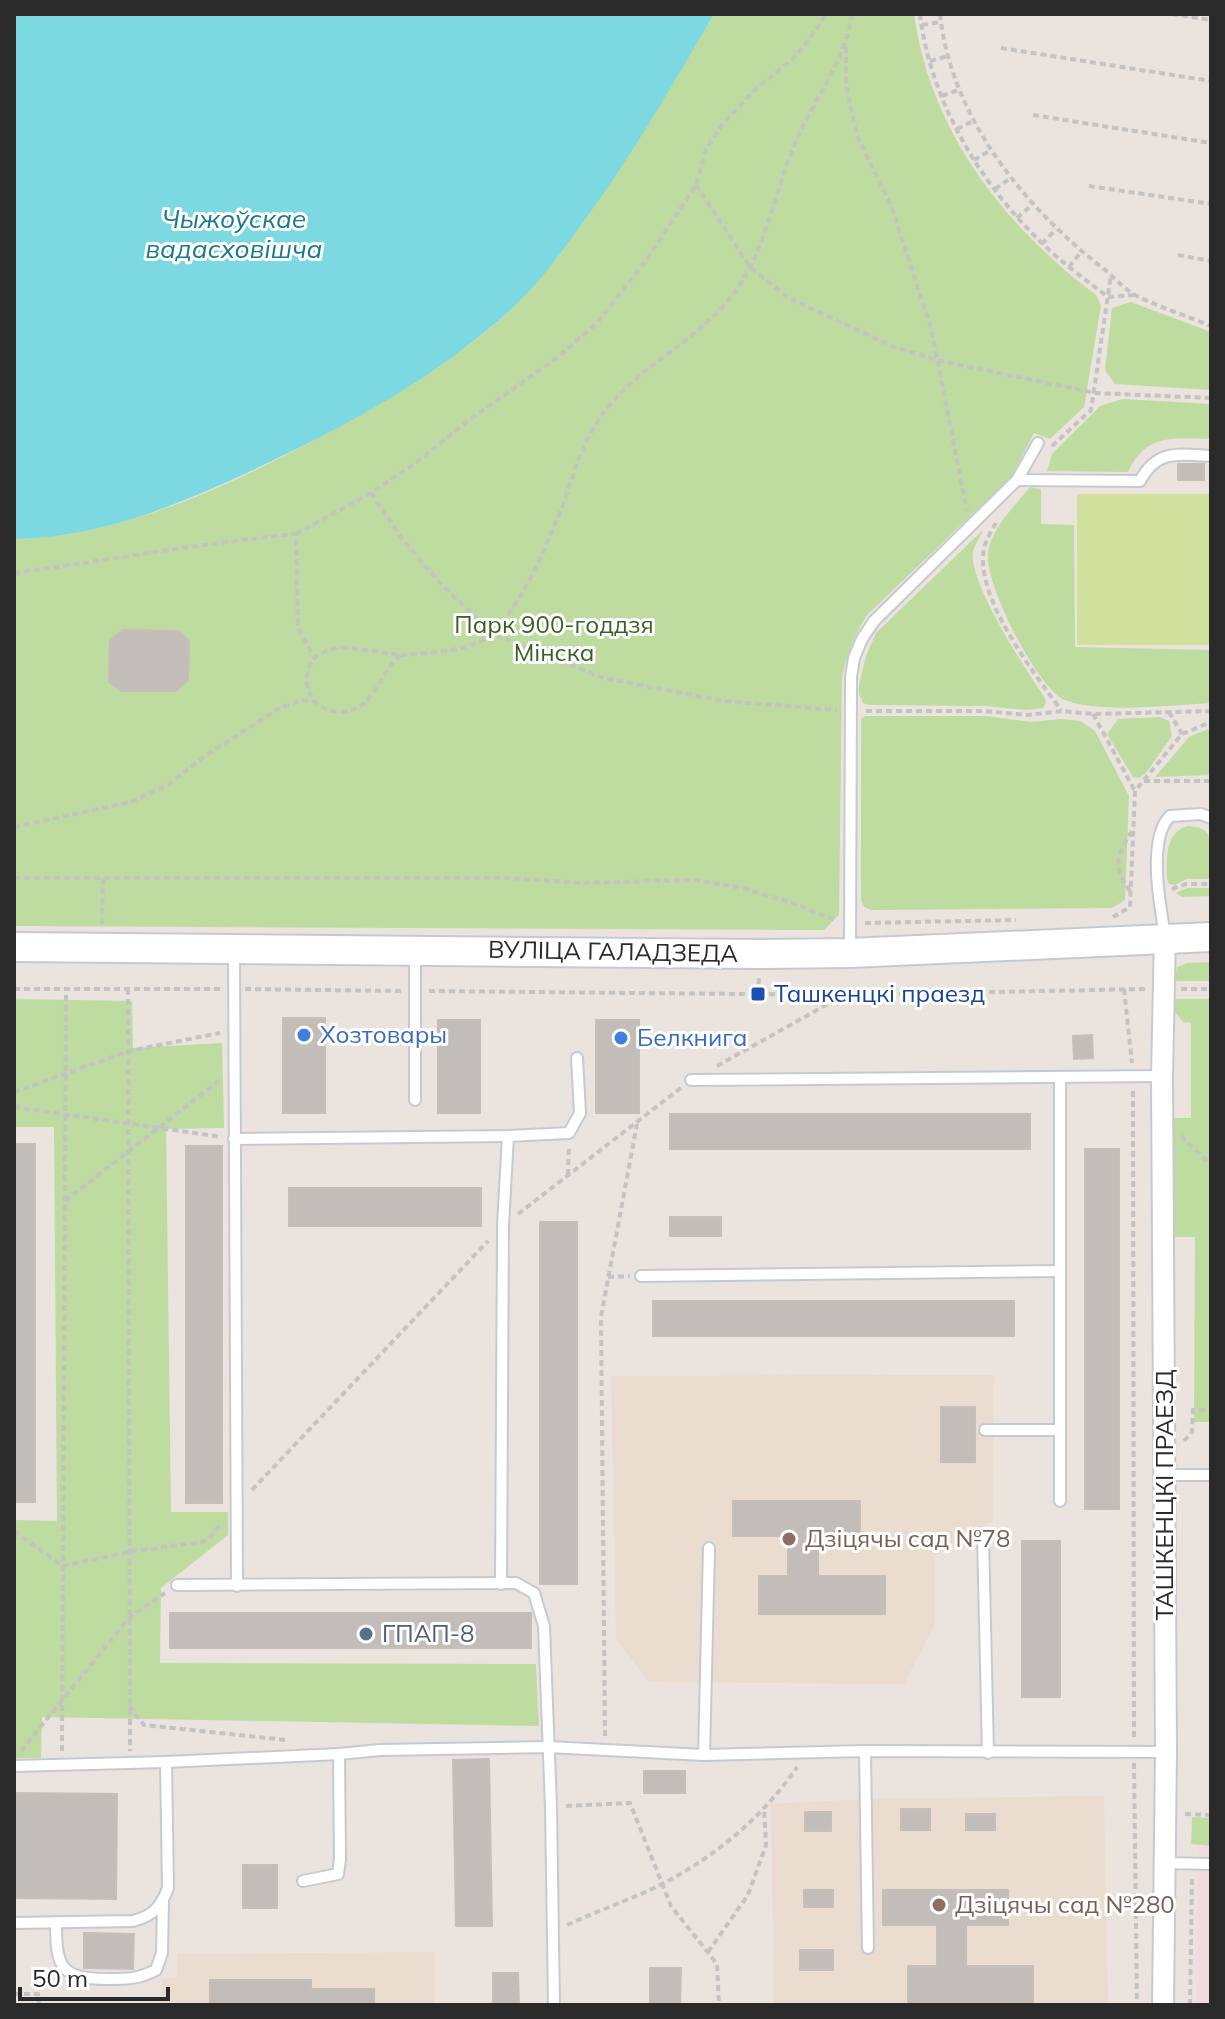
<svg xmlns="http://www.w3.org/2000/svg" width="1225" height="2019" font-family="Mulish,sans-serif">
	<rect width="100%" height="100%" fill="#ebe3de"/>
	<g fill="#eaddcf">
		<path d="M994 1375 993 1521 934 1557 935 1624 904 1684 649 1682 616 1639 611 1376Z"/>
		<path d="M1104 1796 1108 2005H774L771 1804 866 1799Z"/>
		<path d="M434 1952V2005H160L162 1979 177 1977V1954Z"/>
	</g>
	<path fill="#f0dce0" d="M1198 1846H1211V2005H1196Z"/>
	<g fill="#bedba0">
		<path d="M714 14H914C930 131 1004 226 1096 295L1101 305 1084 407 1050 439 1034 433 1011 477 867 615C854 635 847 654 842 678L839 915 824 930 14 926V539C141 538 293 456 400 390 439 365 480 341 512 308 550 268 580 224 611 178 647 124 681 70 714 14Z"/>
		<path d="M1131 302 1211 332V390L1115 384 1105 370 1112 308Z"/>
		<path d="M1123 399 1211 404V439C1174 438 1146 433 1128 472L1047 471 1052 454 1100 406Z"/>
		<path d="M1030 487 1041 489V524L1074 525 1075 647 1211 650V703C1172 705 1101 714 1065 700 1038 690 984 583 988 553 991 528 1015 506 1030 487Z"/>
		<path d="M983 530C980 537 974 545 973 553 969 584 1027 671 1045 698L1046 703 1043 708 1027 710 985 706 869 705 863 703 859 694V685L866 656 876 633Z"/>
		<path d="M865 716H985L1031 722 1061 719 1080 721 1095 731 1129 796 1125 900 1112 908 871 910 864 907 861 900V719Z"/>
		<path d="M1160 717 1169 721 1172 736 1145 774 1139 778 1133 777 1107 734 1118 719Z"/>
		<path d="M1211 728V775L1155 777 1189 737Z"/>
		<path d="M1187 826C1220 826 1211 854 1211 879H1186L1175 885 1169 884 1167 879C1167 859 1164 834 1187 826Z"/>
		<path d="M1187 888H1211V896L1182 897 1176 893Z"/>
		<path d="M1211 962V981H1175L1177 967 1187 963Z"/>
		<path d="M14 999 132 1001 133 1048 222 1043 224 1128 166 1129 171 1512H228V1535L161 1588 160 1663 536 1664 539 1726 42 1717 41 1758H14V1520L57 1521 54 1127H14Z"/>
		<path d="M1174 999H1211V1422H1194L1195 1237H1172L1170 1118H1191V1023L1183 1022 1173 1009Z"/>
		<path d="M1192 1817 1211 1818V1846L1191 1844Z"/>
	</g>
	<rect fill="#d0e19d" x="1077" y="494" width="134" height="151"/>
	<path fill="#7cd8e1" d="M14 14H714C671 87 629 161 578 229 557 258 535 288 508 312 433 380 342 428 251 471 176 506 98 538 14 539Z"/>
	<g fill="#c3bdba" stroke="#c6beb8" stroke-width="2">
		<rect x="1178" y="464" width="26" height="16"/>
		<path d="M123 630 179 631 189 642 188 680 176 691H121L109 682 110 640Z"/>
		<rect x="283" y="1018" width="42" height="95"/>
		<rect x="438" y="1020" width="42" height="93"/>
		<rect x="596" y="1020" width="43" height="93"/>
		<path d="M1092 1035 1093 1058 1074 1059 1073 1036Z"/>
		<rect x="670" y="1114" width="360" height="35"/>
		<rect x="14" y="1144" width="21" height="358"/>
		<rect x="186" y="1146" width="36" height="357"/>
		<rect x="1085" y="1149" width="34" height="360"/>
		<rect x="289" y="1188" width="192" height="38"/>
		<rect x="670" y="1217" width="51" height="19"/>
		<rect x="540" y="1222" width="37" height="362"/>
		<rect x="653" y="1301" width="361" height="35"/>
		<rect x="941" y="1407" width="34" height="55"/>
		<path d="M733 1501H860V1536H818V1576H885V1614H759V1576H788V1536H733Z"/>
		<rect x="1022" y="1541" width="38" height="156"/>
		<rect x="170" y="1613" width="361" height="35"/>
		<path d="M489 1759 492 1926H456L453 1760Z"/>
		<rect x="644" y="1771" width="41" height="22"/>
		<path d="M14 1793 117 1794 116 1899 14 1898Z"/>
		<rect x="901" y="1809" width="29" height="21"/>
		<rect x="805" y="1812" width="26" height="19"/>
		<rect x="966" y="1814" width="29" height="16"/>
		<rect x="243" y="1865" width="34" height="43"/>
		<rect x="804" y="1890" width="29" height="17"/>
		<path d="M883 1890H1008V1925H966V1966H1033V2003H908V1966H937V1925H883Z"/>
		<path d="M84 1933 134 1934 133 1969 84 1968Z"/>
		<rect x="800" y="1950" width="33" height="20"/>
		<path d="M650 1968H681L680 2005H650Z"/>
		<path d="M493 1973H518L519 2005H493Z"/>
		<path d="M210 1980H311V1989H374V2005H210Z"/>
	</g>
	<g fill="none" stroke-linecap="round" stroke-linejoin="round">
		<defs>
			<g id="lane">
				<path d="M1017 480 1140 481C1157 449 1179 454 1211 456"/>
				<path d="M1165 935C1160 906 1147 839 1170 816L1201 814 1211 818"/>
				<path d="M850 951 851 677 854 658 862 639 874 621 1017 480 1038 443"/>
				<path d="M234 952 237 1586"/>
				<path d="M415 954V1100"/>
				<path d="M1060 1078V1501"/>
				<path d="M691 1080 1162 1076"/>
				<path d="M234 1139 508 1136 569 1133 580 1113 577 1058"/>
				<path d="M641 1276 1060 1271"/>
				<path d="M985 1430H1060"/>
				<path d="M1165 1475H1211"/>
				<path d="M983 1537 988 1753"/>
				<path d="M501 1584 503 1225 508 1136"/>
				<path d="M177 1585 516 1583 534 1593 544 1626 551 1807 554 2005"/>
				<path d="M865 1751 868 1948"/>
				<path d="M704 1755 709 1548"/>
				<path d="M14 1766 166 1762 339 1754 380 1750 548 1747 704 1755 865 1751 1166 1752"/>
				<path d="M1165 1863 1211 1864"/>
				<path d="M303 1881 338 1874 340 1859 339 1754"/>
				<path d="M56 1922C56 1967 60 1979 108 1979 128 1979 138 1979 156 1970L162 1953 163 1901"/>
				<path d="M14 1923 133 1921C153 1916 161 1907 168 1888L166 1762"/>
			</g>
			<path id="street" d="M1163 2005 1166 1752 1162 1076 1165 937"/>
			<path id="secondary" d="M14 947 759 954 850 953 1211 937"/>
		</defs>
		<use href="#lane" stroke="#c5cad2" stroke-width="14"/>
		<use href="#street" stroke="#c5cad2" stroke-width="24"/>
		<use href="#secondary" stroke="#c5cad2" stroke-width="32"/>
		<g stroke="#c3c3c3" stroke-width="4" stroke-dasharray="6 4" stroke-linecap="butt">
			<path d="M920 14C930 100 980 184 1042 243 1062 263 1086 280 1108 297L1135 295"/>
			<path d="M940 14C951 118 1025 208 1104 269 1115 278 1125 290 1137 296 1161 308 1187 316 1211 326"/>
			<path d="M1172 14 1211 20"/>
			<path d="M922 25 941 22"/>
			<path d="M846 47V85L857 136 891 205 931 328 967 511"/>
			<path d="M1001 48 1211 81"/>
			<path d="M930 61 949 56"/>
			<path d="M942 96 961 89"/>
			<path d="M1033 115 1211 143"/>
			<path d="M957 129 975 120"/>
			<path d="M974 160 991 150"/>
			<path d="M696 185 750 267 787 297 894 347 936 360 1095 393 1211 398"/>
			<path d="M1089 186 1211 204"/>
			<path d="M995 189 1011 178"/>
			<path d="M1017 218 1032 205"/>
			<path d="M1042 244 1056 229"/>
			<path d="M1178 255 1211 261"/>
			<path d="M1069 267 1081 252"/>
			<path d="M1052 446 1091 410 1111 275"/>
			<path d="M371 493 403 540 441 584 493 634 603 678 724 701 837 710"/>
			<path d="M996 523C992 530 987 538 985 545 971 593 1034 673 1061 710"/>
			<path d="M296 534 371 493 417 462 465 423 558 357 597 323 645 262 696 185 706 149 721 126 754 91 797 55 827 14"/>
			<path d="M14 573C108 560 202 543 296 534L298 628 315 659"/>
			<path d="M342 647 401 655C375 674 375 721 329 710 307 704 300 676 314 659 322 651 332 649 342 647Z"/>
			<path d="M401 655C431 652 470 653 494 632 503 625 509 613 516 603 534 574 548 542 561 510 572 480 580 448 598 421 631 369 693 345 731 297 766 253 774 192 796 141 815 98 845 61 852 14"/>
			<path d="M866 711H984L1028 715 1062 711 1093 714 1211 711"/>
			<path d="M1169 712 1182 734"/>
			<path d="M1093 714 1135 791"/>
			<path d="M1144 781H1211"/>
			<path d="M14 827 131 802 168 785 202 758 280 708 302 700 314 702"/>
			<path d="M14 878H509L583 883 694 880 742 888 793 903 837 921"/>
			<path d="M1172 889 1186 884H1211"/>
			<path d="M1130 891C1112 867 1117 854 1132 831"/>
			<path d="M1113 917 1130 907 1135 791 1182 734 1211 722"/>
			<path d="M865 923 1016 920"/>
			<path d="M102 924 103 879"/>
			<path d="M14 989H221"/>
			<path d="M128 989 130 1751"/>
			<path d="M245 989 401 991"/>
			<path d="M1124 989 1132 1063"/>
			<path d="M1181 989H1211"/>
			<path d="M429 991 845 995 1145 989"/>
			<path d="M758 994 759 976"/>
			<path d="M717 1066 842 996"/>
			<path d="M1133 1091 1134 1738"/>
			<path d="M14 1092 129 1051 220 1033"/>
			<path d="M14 1107 222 1137"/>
			<path d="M1181 1136 1211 1165"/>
			<path d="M568 1175 569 1146"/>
			<path d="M65 1201 221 1079"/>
			<path d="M518 1214 682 1087"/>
			<path d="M608 1277 630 1276"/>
			<path d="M1184 1441 1192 1432 1193 1410H1211"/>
			<path d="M252 1490 488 1241"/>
			<path d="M14 1531 63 1566 129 1552 207 1541 222 1523"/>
			<path d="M129 1706 144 1725 286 1740"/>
			<path d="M605 1736 601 1317 637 1124"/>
			<path d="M21 1751 129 1618 165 1593"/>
			<path d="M62 1751 66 989"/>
			<path d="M1134 1763 1137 2005"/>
			<path d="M566 1806 630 1803 671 1906 717 1964 719 2005"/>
			<path d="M1185 1814 1211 1815"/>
			<path d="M567 1925C599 1910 633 1899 664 1883 716 1856 764 1816 797 1767"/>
			<path d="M708 1952 748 1895 766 1845 764 1807"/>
			<path d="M14 1994H38L39 2005"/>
			<path d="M1190 2005 1192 1875"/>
		</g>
		<use href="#lane" stroke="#fff" stroke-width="10"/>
		<use href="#street" stroke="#fff" stroke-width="20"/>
		<use href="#secondary" stroke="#fff" stroke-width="28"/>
	</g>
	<rect fill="#1a4fb4" stroke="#fff" stroke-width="3" x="750" y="986" width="16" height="16" rx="4"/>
	<g fill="#3f7fe0" stroke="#fff" stroke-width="3">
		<circle cx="304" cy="1035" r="8"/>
		<circle cx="621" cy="1038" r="8"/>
	</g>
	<g fill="#8d6e63" stroke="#fff" stroke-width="3">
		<circle cx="789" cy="1539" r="8"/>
		<circle cx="939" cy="1905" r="8"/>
	</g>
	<circle fill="#5c6f8a" stroke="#fff" stroke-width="3" cx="366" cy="1634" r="8"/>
	<g text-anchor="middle" stroke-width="6" stroke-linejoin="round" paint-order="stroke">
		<g font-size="24" fill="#395f22" stroke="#fff">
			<text x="554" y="633">Парк 900-годдзя<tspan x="554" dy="28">Мінска</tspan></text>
		</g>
		<g font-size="24" fill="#2a2a2a" stroke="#fff">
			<text transform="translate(613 952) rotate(1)" y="8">ВУЛІЦА ГАЛАДЗЕДА</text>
			<text transform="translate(1165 1495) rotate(-90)" y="8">ТАШКЕНЦКІ ПРАЕЗД</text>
		</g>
		<g font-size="24" fill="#164399" stroke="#fff" text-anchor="start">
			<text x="774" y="1002">Ташкенцкі праезд</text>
		</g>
		<g font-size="24" fill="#366cbe" stroke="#fff" text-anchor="start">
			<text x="320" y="1043">Хозтовары</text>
			<text x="637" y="1046">Белкнига</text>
		</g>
		<g font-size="24" fill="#785e54" stroke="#fff" text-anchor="start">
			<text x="805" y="1547">Дзіцячы сад №78</text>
			<text x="955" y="1913">Дзіцячы сад №280</text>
		</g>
		<g font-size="24" fill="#4e5e75" stroke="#fff" text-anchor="start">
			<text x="382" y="1642">ГПАП-8</text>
		</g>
		<g font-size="26" font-style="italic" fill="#1c798d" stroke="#fff">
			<text x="234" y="228">Чыжоўскае<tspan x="234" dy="30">вадасховішча</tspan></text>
		</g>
	</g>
	<rect width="1225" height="2019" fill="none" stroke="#2a2a2a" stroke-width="32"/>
	<path d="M20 1987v12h148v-12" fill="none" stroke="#2a2a2a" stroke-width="4"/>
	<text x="32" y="1987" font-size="24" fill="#2a2a2a" stroke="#ffffff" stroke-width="6" paint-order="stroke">50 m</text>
</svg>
